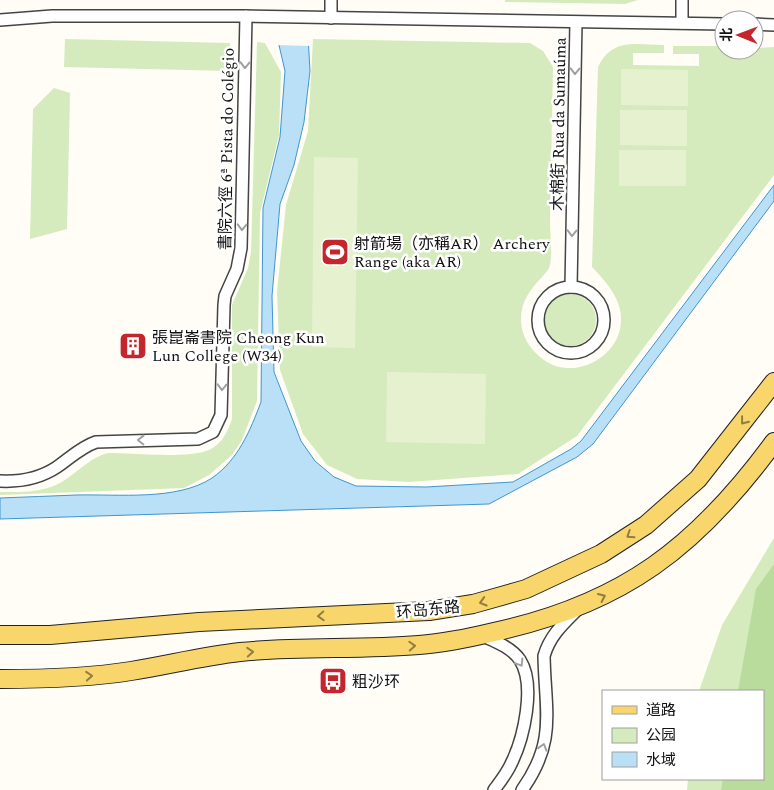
<svg xmlns="http://www.w3.org/2000/svg" width="774" height="790" font-family="Spectral,'Noto Sans SC',serif">
	<rect width="100%" height="100%" fill="#fffdf5"/>
	<g fill="#d5ebbd">
		<path d="M505 0H638L625 4 505 2Z"/>
		<path d="M65 39 230 43 229 71 64 67Z"/>
		<path d="M313 39 530 43 543 51 553 67C552 119 551 171 550 223 550 234 553 259 549 268 548 271 544 274 542 277 530 290 521 301 521 319 521 336 530 350 544 360 574 382 622 356 621 319 621 298 606 282 592 267L598 67C613 37 635 45 664 45V53H633V65L699 66V54H673V46H724V50L774 47V175L577 436 518 474 409 482 357 479 327 465 303 434 280 370 277 292 286 205 308 131Z"/>
		<path d="M257 42 265 43 281 72 279 135 260 213 257 401 242 440 232 455 209 475 184 488 0 495V492C20 492 40 493 58 484 76 475 88 458 108 453 134 453 187 459 209 450 222 444 228 431 232 419V305L248 268 251 252Z"/>
		<path d="M54 88 70 93 67 229 30 239 33 109Z"/>
		<circle cx="570" cy="320" r="26"/>
		<path d="M774 538V790H687L688 779H763V691H699L722 625Z"/>
	</g>
	<path fill="#b9dc9c" d="M774 564V790H721L723 779H763V691H738L756 589Z"/>
	<g fill="#e6f2cf">
		<path d="M621 69 688 70V106L621 105Z"/>
		<path d="M620 110H687V146L620 145Z"/>
		<rect x="619" y="150" width="67" height="36"/>
		<path d="M314 157 358 158 355 348 312 347Z"/>
		<path d="M387 372 486 374 485 444 386 442Z"/>
	</g>
	<path fill="#b9e0f7" stroke="#3f96cf" d="M306 0 310 71 304 122 294 165 280 204 272 296 274 372 301 441 315 461 334 477 356 486 426 487 513 482 571 449 581 441 774 185V201L593 444 577 457 489 504 0 519V498C26 497 51 496 77 495 118 494 177 501 212 478 238 460 250 431 261 402L263 208 280 137 285 71 275 28Z"/>
	<path fill="#fffdf5" d="M271 0H309L311 46 276 45 272 28Z"/>
	<g fill="none" stroke-linecap="round" stroke-linejoin="round">
		<defs>
			<g id="street">
				<path d="M331 18V0"/>
				<path d="M0 20 52 16H240L724 24"/>
				<path d="M682 23V0"/>
				<path d="M754 24 774 25"/>
				<circle cx="571" cy="320" r="33"/>
				<path d="M571 287 576 22"/>
				<path d="M0 481C21 482 39 479 57 467 70 458 81 447 96 442L198 439 213 432 221 415 224 305 225 296 237 269 241 248 246 16"/>
				<path d="M481 635C494 641 511 647 520 660 536 685 524 738 511 764 507 773 500 782 494 790"/>
				<path d="M522 790C557 741 545 711 544 656 550 635 564 623 579 608"/>
			</g>
			<g id="primary">
				<path d="M0 635H50L199 622 429 611 473 604 526 589 601 554 646 525 698 479 774 382"/>
				<path d="M0 679C44 679 88 678 131 671 168 665 204 656 240 652 299 646 359 650 419 645 444 643 469 638 494 632 623 604 697 547 774 442"/>
			</g>
		</defs>
		<use href="#street" stroke="#444" stroke-width="14"/>
		<use href="#primary" stroke="#222" stroke-width="20"/>
		<use href="#street" stroke="#fff" stroke-width="11"/>
		<use href="#primary" stroke="#f9d66b" stroke-width="18"/>
	</g>
	<defs><path id="oneway-chevron" d="M-2-3.5L2.5 0L-2 3.5" fill="none" stroke-width="1.6" stroke-linecap="round" stroke-linejoin="round" transform="scale(1.25)"/></defs>
	<g stroke="#a0a0a0">
		<use href="#oneway-chevron" transform="translate(245 65) rotate(91)"/>
		<use href="#oneway-chevron" transform="translate(575 71) rotate(91)"/>
		<use href="#oneway-chevron" transform="translate(242 227) rotate(91)"/>
		<use href="#oneway-chevron" transform="translate(572 233) rotate(91)"/>
		<use href="#oneway-chevron" transform="translate(222 387) rotate(91)"/>
		<use href="#oneway-chevron" transform="translate(141 440) rotate(-179)"/>
		<use href="#oneway-chevron" transform="translate(520 663) rotate(58)"/>
		<use href="#oneway-chevron" transform="translate(543 747) rotate(-73)"/>
	</g>
	<g stroke="#917d42">
		<use href="#oneway-chevron" transform="translate(744 421) rotate(128)"/>
		<use href="#oneway-chevron" transform="translate(630 535) rotate(147)"/>
		<use href="#oneway-chevron" transform="translate(602 597) rotate(-25)"/>
		<use href="#oneway-chevron" transform="translate(483 602) rotate(164)"/>
		<use href="#oneway-chevron" transform="translate(321 616) rotate(177)"/>
		<use href="#oneway-chevron" transform="translate(412 646) rotate(-3)"/>
		<use href="#oneway-chevron" transform="translate(250 652) rotate(-4)"/>
		<use href="#oneway-chevron" transform="translate(89 676) rotate(-5)"/>
	</g>
	<defs>
		<symbol id="stadium-square" viewBox="-11 -11 22 22"><rect x="-9" y="-9" width="18" height="18" rx="4" fill="#c4262e" stroke="#fff"/><path d="M0-5a6.5 5 0 1 0 0 10a6.5 5 0 1 0 0-10ZM-3.5-1.8h7v3.6h-7Z" fill="#fff"/></symbol>
		<symbol id="building-square" viewBox="-11 -11 22 22"><rect x="-9" y="-9" width="18" height="18" rx="4" fill="#c4262e" stroke="#fff"/><path d="M-4-6H4V6H1V3H-1V6H-4ZM-2.5-4.3h1.7v1.8h-1.7ZM.8-4.3h1.7v1.8H.8ZM-2.5-1h1.7V.8h-1.7ZM.8-1h1.7V.8H.8Z" fill="#fff"/></symbol>
		<symbol id="bus-square" viewBox="-11 -11 22 22"><rect x="-9" y="-9" width="18" height="18" rx="4" fill="#c4262e" stroke="#fff"/><path d="M-5-6H5V4H4V6H2V4H-2V6H-4V4H-5ZM-3.5-4V0h7V-4ZM-3.5 1.2v1.5H-2V1.2ZM2 1.2v1.5H3.5V1.2Z" fill="#fff"/></symbol>
	</defs>
	<g fill-rule="evenodd">
		<use href="#stadium-square" x="319" y="236" width="32" height="32"/>
		<use href="#building-square" x="117" y="330" width="32" height="32"/>
		<use href="#bus-square" x="317" y="665" width="32" height="32"/>
	</g>
	<g text-anchor="middle" stroke-width="5" stroke-linejoin="round" paint-order="stroke">
		<g font-size="16" fill="#111" stroke="#fff">
			<text transform="translate(558 124) rotate(-89)" y="6">木棉街 Rua da Sumaúma</text>
			<text transform="translate(226 149) rotate(-89)" y="6">書院六徑 6ª Pista do Colégio</text>
			<text transform="translate(428 609) rotate(-6)" y="6">环岛东路</text>
		</g>
		<g font-size="16" fill="#111" stroke="#fff" text-anchor="start">
			<text x="354" y="249">射箭場（亦稱AR） Archery<tspan x="354" dy="18">Range (aka AR)</tspan></text>
			<text x="152" y="343">張崑崙書院 Cheong Kun<tspan x="152" dy="18">Lun College (W34)</tspan></text>
			<text x="352" y="687">粗沙环</text>
		</g>
	</g>
	<rect x="602" y="690" width="162" height="90" fill="#ffffff" stroke="#a0a0a0"/>
	<rect x="612" y="706" width="25" height="8" fill="#f9d66b" stroke="#a0a0a0"/>
	<text x="646" y="715" font-size="15" fill="#111111">道路</text>
	<rect x="612" y="728" width="25" height="15" fill="#d5ebbd" stroke="#a0a0a0"/>
	<text x="646" y="740" font-size="15" fill="#111111">公园</text>
	<rect x="612" y="752" width="25" height="15" fill="#b9e0f7" stroke="#a0a0a0"/>
	<text x="646" y="765" font-size="15" fill="#111111">水域</text>
	<g transform="translate(739 35) rotate(271)"><circle r="24" fill="#ffffff" stroke="#a0a0a0"/>
	<path d="M0-4L9 19L0 12L-9 19Z" fill="#c4262e"/>
	<text y="-8" font-size="14" font-weight="bold" text-anchor="middle" fill="#111111">北</text>
	</g>
</svg>
